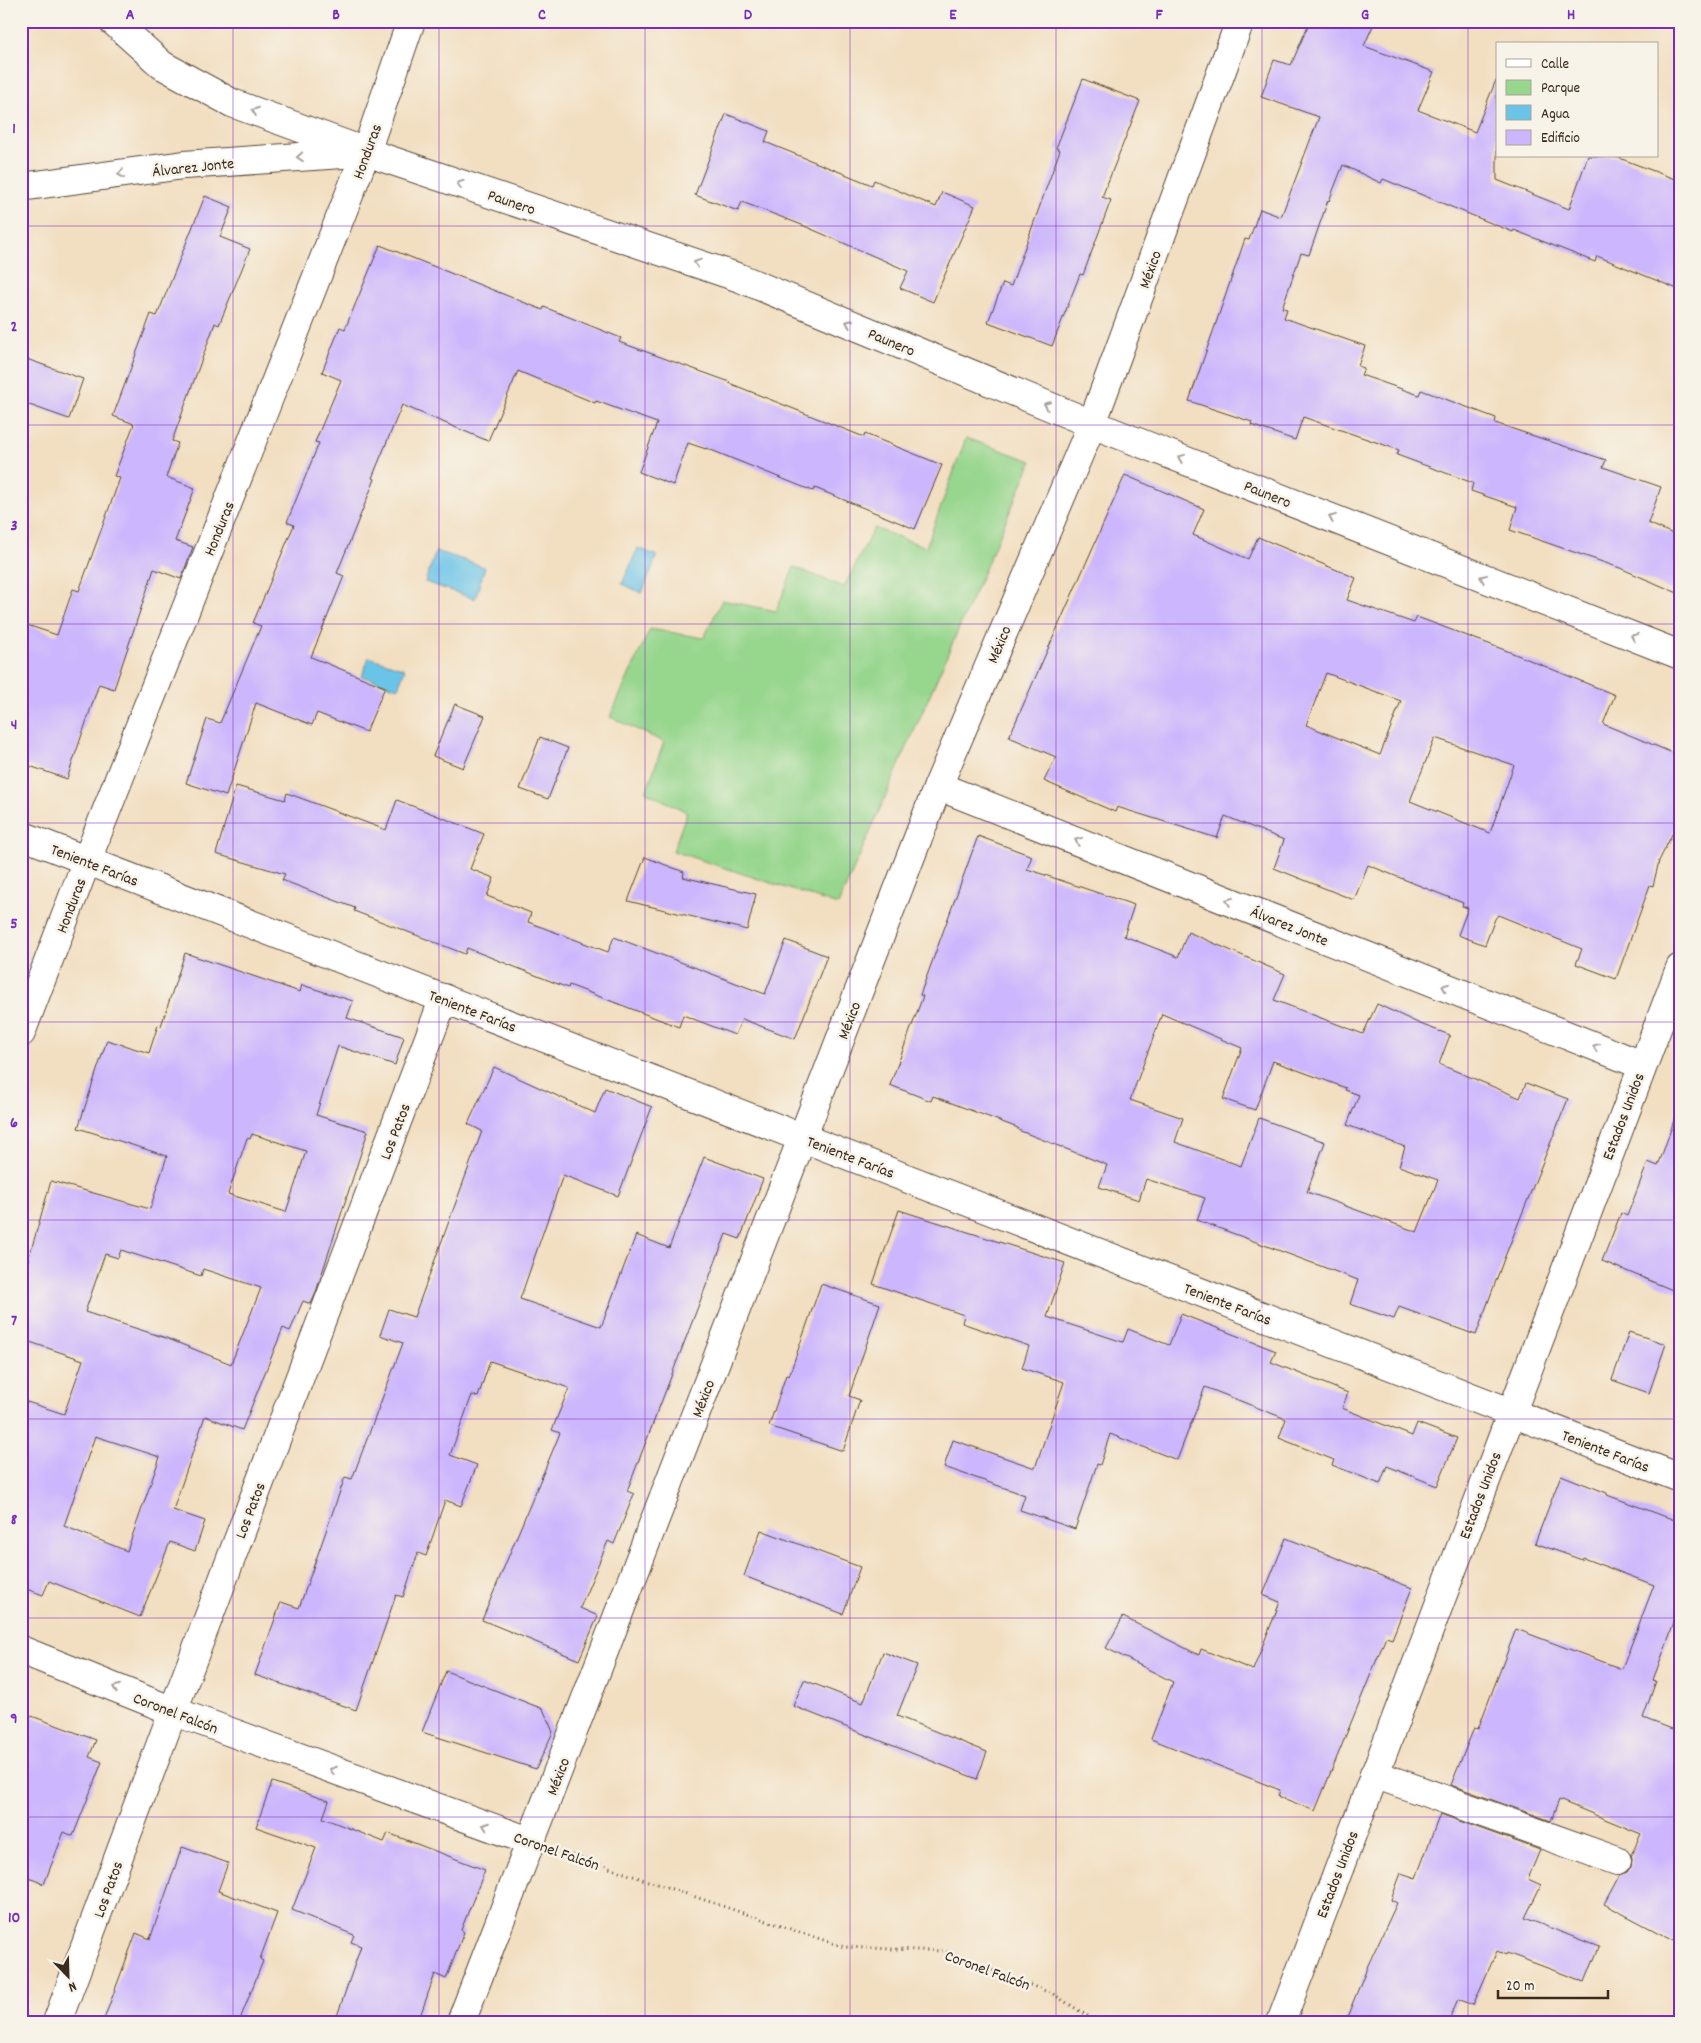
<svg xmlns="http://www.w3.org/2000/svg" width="1701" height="2043" font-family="Dekko,sans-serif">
	<rect width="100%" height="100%" fill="#f7f3e8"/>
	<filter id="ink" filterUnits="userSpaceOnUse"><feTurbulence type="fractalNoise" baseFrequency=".02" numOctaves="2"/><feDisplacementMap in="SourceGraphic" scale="10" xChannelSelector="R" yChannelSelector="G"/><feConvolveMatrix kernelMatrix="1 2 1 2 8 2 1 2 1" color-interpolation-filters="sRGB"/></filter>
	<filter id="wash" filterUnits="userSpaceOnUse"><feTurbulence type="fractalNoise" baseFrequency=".0096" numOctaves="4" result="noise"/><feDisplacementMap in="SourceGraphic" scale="20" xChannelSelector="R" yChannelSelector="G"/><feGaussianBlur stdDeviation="1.12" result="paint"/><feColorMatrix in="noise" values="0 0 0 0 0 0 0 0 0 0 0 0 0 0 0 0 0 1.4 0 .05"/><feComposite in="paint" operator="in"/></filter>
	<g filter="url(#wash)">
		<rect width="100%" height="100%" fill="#f2dec0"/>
		<path fill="#96d68d" stroke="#688056" d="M966 438 1032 461 838 905 673 851 687 812 646 792 664 742 610 717 650 629 704 638 722 600 776 611 794 567 844 587 874 528 926 547Z"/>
		<g fill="#6ac4e8" stroke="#527783">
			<path d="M638 548 657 556 642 593 622 584Z"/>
			<path d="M436 551 485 567 475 599 425 582Z"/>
			<path d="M369 657 405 669 398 688 362 676Z"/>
		</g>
		<g id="blocks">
			<g fill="#ccb6fd" fill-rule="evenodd">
				<path d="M1310 21H1375L1364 46 1434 72 1418 110 1475 132 1496 80H1497V180L1569 209 1588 156H1614L1680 181V290L1597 256 1595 262 1514 230 1513 232 1383 179 1381 183 1343 165 1329 201 1328 200 1309 255 1301 253 1282 308 1287 309 1284 318 1365 346 1358 366 1364 368 1361 375 1419 395 1421 390 1496 418 1495 423 1606 460 1603 467 1661 487 1648 523 1680 537V594L1620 568 1510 530 1517 507 1471 491 1473 483 1397 455 1399 450 1303 417 1295 440 1251 425 1252 422 1189 401 1245 239 1249 240 1260 209 1281 217 1319 117 1261 97 1274 60 1291 65Z"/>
				<path d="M1083 79 1140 101 1102 197 1111 200 1083 275 1080 274 1052 346 988 322 1003 283 1011 286 1060 150 1056 148Z"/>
				<path d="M726 114 769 131 765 142 872 185 874 180 936 207 942 192 975 206 933 302 900 288 908 271 802 225 742 202 738 211 695 195Z"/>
				<path d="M205 196 232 207 220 237 250 249 219 325 215 323 172 441 178 443 166 477 195 488 175 541 193 547 181 579 154 569 114 689 99 684 67 779 21 763V623L57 635 73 589 79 591 120 478 114 476 134 424 113 416 151 314 157 316Z"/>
				<path d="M380 245 543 310 544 307 621 338 619 342 730 382 729 383 864 437 865 434 942 465 915 529 815 488 813 491 706 448V449L688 443 673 485 639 472 657 423 596 401 595 403 518 371 488 441 402 405 372 478 375 479 337 573 344 576 311 657 385 687 366 732 317 713 312 725 256 703 226 796 186 783 207 719 220 723 261 626 253 623 294 525 287 522 319 443 315 442 341 380 322 372 340 327 345 329Z"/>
				<path d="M21 357 83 379 69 419 21 402Z"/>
				<path d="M1125 475 1204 509 1193 535 1248 559 1258 537 1356 578 1347 600 1414 623 1417 617 1510 652 1615 695 1603 724 1680 756V818L1659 861 1653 886 1650 885 1616 979 1576 964 1582 949 1498 915 1495 919 1485 945 1458 935 1468 908 1462 906 1463 903 1368 865 1354 900 1274 868 1284 840 1225 816 1217 838 1117 807 1115 812 1044 781 1056 757 1009 737ZM1326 673 1401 701 1380 755 1306 725ZM1435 738 1514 765 1490 833 1410 801Z"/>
				<path d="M455 704 485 716 463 768 433 756Z"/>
				<path d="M540 737 568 748 548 799 520 789Z"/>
				<path d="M236 786 285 800 287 793 386 830 397 800 484 834 470 869 494 878 487 896 531 913 528 922 608 952 614 937 765 994 786 940 827 956 795 1039 742 1019 735 1035 683 1015 679 1027 569 985 568 988 467 948 465 954 354 911 355 908 282 880 285 874 216 854Z"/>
				<path d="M978 836 1032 856 1027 869 1134 905 1124 936 1178 957 1188 932 1285 974 1274 1000 1363 1034 1377 1004 1420 1024 1450 1035 1439 1064 1520 1098 1526 1083 1568 1099 1504 1259 1476 1335 1399 1307 1394 1319 1350 1304 1358 1280 1197 1220 1205 1198 1146 1179 1139 1200 1099 1187 1107 1165 1018 1130V1128L933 1096 931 1101 890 1085 923 996 920 995ZM1162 1014 1242 1048 1223 1099 1255 1110 1273 1061 1346 1088 1345 1090 1359 1095 1347 1125 1405 1147 1399 1166 1438 1180 1417 1232 1307 1192 1325 1142 1259 1118 1241 1166 1175 1142 1183 1118 1130 1100Z"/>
				<path d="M645 857 684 872 683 877 756 894 747 930 628 901Z"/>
				<path d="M185 953 300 992 302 985 353 1001 347 1018 404 1037 395 1065 338 1046 316 1115 368 1131 315 1295 311 1304 303 1301 290 1331 283 1328 242 1430 205 1416 173 1510 205 1521 195 1551 170 1542 140 1617 49 1581 43 1595 21 1587V1400L64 1414 83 1360 21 1339V1285L51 1181 150 1209 167 1156 78 1128 107 1040 149 1053 158 1025 161 1026ZM252 1134 306 1151 286 1212 228 1194 247 1138 250 1139ZM121 1250 201 1276 203 1269 261 1288 231 1364 166 1338 85 1312 105 1254 118 1258ZM95 1436 160 1457 127 1551 64 1526Z"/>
				<path d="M494 1067 595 1113 605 1088 652 1107 618 1196 563 1175 520 1299 601 1327 636 1235 669 1248 704 1157 763 1179 740 1239 726 1234 627 1491 634 1494 614 1544 608 1541 580 1608 598 1616 579 1660 482 1620 560 1433 552 1430 569 1388 490 1361 478 1397 472 1395 450 1455 477 1465 461 1506 445 1500 426 1556 418 1553 403 1597 396 1595 356 1710 255 1675 281 1602 299 1608 345 1477 352 1479 403 1343 380 1335 389 1309 414 1317 482 1131 468 1124Z"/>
				<path d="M1676 1115H1680V1293L1602 1261 1621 1213 1627 1216 1648 1162 1658 1166Z"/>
				<path d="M899 1210 1065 1263 1047 1317 1123 1342 1128 1329 1169 1345 1181 1314 1276 1351 1271 1362 1348 1393 1342 1408 1412 1436 1417 1423 1457 1438 1437 1486 1387 1466 1380 1484 1332 1465 1334 1460 1279 1438 1286 1419 1205 1387 1177 1460 1110 1434 1100 1465 1097 1464 1075 1529 1020 1510 1025 1495 944 1467 953 1440 1035 1468 1064 1382 1022 1368 1029 1346 962 1323 964 1315 873 1284Z"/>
				<path d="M821 1284 880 1304 849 1396 860 1400 843 1451 769 1426 786 1375 789 1376Z"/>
				<path d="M1629 1332 1666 1344 1649 1393 1612 1380Z"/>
				<path d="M1561 1475 1607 1493V1495L1680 1522V1607L1653 1680 1656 1681 1643 1718 1680 1732V1944L1604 1904 1619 1876 1627 1873 1631 1867 1632 1859 1631 1854 1641 1834 1559 1800 1551 1821 1451 1785 1474 1728 1478 1729 1516 1629 1622 1669 1654 1585 1583 1558 1582 1560 1535 1543Z"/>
				<path d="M761 1530 860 1567 843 1614 744 1576Z"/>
				<path d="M1286 1538 1412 1588 1392 1639 1386 1637 1315 1811 1278 1796 1280 1790 1151 1739 1173 1682 1106 1648 1123 1617 1199 1655 1201 1649 1253 1670 1280 1602 1263 1595Z"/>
				<path d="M883 1652 917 1665 897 1716 987 1752 977 1779 793 1706 804 1680 863 1703Z"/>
				<path d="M446 1671 543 1709 553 1732 536 1769 422 1732Z"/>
				<path d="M21 1712 96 1740 89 1757 102 1762 73 1836 64 1832 44 1884 21 1875Z"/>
				<path d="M272 1782 329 1801 323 1818 384 1842 388 1833 485 1870 461 1930 464 1932 446 1979 435 1974 418 2022H335L361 1946 351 1942 354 1935 292 1910 316 1848 256 1827Z"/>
				<path d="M1440 1814 1540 1850 1528 1879 1541 1885 1525 1918 1599 1947 1585 1982 1507 1953 1506 1955 1497 1951 1473 2005 1458 1999 1448 2022H1345L1368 1965 1397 1903 1391 1900 1401 1873 1416 1878Z"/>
				<path d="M182 1847 228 1863 218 1891 277 1913 260 1959 263 1961 239 2022H103L136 1933 150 1939Z"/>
			</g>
		</g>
	</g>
	<g filter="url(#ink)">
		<use href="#blocks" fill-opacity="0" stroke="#564536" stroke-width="1"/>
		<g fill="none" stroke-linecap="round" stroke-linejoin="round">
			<defs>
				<g id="minor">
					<path d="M113 21 162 65 232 103 366 152 740 278 1092 424 1680 655"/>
					<path d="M21 187 184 165 357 153"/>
					<path d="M938 786 1642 1065"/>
					<path d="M21 835 1680 1478"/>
					<path d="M21 1033 87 860 366 152 411 21"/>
					<path d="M21 1650 173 1711 532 1842"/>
					<path d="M1374 1774 1617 1861"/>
					<path d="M57 2022 173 1711 444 998"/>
					<path d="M461 2022 938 786 1092 424 1240 21"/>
					<path d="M1281 2022 1680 968"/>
				</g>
			</defs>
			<use href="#minor" stroke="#564536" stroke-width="30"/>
			<path stroke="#564536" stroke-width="3" stroke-dasharray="1 4" stroke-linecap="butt" d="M562 1852 844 1947 944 1951 1053 1994 1097 2022"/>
			<use href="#minor" stroke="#fff" stroke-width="28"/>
		</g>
		<defs><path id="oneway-chevron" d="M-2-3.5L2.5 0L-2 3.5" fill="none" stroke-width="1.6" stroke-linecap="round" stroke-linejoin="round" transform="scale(1.25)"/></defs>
		<g stroke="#a79f9a">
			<use href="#oneway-chevron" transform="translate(255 111) rotate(-160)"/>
			<use href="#oneway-chevron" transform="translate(300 157) rotate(176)"/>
			<use href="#oneway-chevron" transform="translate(121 174) rotate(172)"/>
			<use href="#oneway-chevron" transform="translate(460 184) rotate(-161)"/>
			<use href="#oneway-chevron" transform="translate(697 263) rotate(-161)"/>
			<use href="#oneway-chevron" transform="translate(849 323) rotate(-157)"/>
			<use href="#oneway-chevron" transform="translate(1047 405) rotate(-157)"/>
			<use href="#oneway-chevron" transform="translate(1181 458) rotate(-158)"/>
			<use href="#oneway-chevron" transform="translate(1332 518) rotate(-158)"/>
			<use href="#oneway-chevron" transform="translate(1483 578) rotate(-158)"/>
			<use href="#oneway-chevron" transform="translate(1634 637) rotate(-158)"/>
			<use href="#oneway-chevron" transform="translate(1078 841) rotate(-158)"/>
			<use href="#oneway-chevron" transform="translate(1229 901) rotate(-158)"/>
			<use href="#oneway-chevron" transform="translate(1445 987) rotate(-158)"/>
			<use href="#oneway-chevron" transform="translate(1596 1047) rotate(-158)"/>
			<use href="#oneway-chevron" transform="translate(116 1688) rotate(-158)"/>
			<use href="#oneway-chevron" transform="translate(333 1770) rotate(-160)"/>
			<use href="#oneway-chevron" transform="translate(486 1826) rotate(-160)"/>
		</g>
	</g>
	<path fill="none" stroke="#7b2cbf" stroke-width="1" stroke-opacity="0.55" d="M233 21V2022M439 21V2022M645 21V2022M850 21V2022M1056 21V2022M1262 21V2022M1468 21V2022M21 226H1680M21 425H1680M21 624H1680M21 823H1680M21 1022H1680M21 1220H1680M21 1419H1680M21 1618H1680M21 1817H1680"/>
	<g text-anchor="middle" stroke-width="5" stroke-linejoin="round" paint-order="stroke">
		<g font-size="16" fill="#3b2a1e" stroke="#f7f3e8">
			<text transform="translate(366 151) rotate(-70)" y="6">Honduras</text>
			<text transform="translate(193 166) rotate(-6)" y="6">Álvarez Jonte</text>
			<text transform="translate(512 201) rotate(19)" y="6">Paunero</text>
			<text transform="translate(1149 269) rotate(-70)" y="6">México</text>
			<text transform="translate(892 341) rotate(23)" y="6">Paunero</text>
			<text transform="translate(1268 493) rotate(22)" y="6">Paunero</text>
			<text transform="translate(218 528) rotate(-68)" y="6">Honduras</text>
			<text transform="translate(998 644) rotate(-67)" y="6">México</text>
			<text transform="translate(95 864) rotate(21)" y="6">Teniente Farías</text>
			<text transform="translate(70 905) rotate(-69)" y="6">Honduras</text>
			<text transform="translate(1290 925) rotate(22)" y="6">Álvarez Jonte</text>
			<text transform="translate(473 1010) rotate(21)" y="6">Teniente Farías</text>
			<text transform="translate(848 1020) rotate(-69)" y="6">México</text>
			<text transform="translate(1622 1116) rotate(-69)" y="6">Estados Unidos</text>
			<text transform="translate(394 1131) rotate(-69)" y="6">Los Patos</text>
			<text transform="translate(851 1156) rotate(21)" y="6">Teniente Farías</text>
			<text transform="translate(1228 1303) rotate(21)" y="6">Teniente Farías</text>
			<text transform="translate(702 1398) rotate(-69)" y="6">México</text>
			<text transform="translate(1606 1450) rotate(21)" y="6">Teniente Farías</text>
			<text transform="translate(1479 1495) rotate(-69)" y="6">Estados Unidos</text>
			<text transform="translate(249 1510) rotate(-69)" y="6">Los Patos</text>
			<text transform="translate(176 1712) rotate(21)" y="6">Coronel Falcón</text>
			<text transform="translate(557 1776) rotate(-69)" y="6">México</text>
			<text transform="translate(557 1850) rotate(19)" y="6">Coronel Falcón</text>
			<text transform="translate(1336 1874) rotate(-69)" y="6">Estados Unidos</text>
			<text transform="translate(107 1889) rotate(-70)" y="6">Los Patos</text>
			<text transform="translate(988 1969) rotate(20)" y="6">Coronel Falcón</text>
		</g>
	</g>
	<rect width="1701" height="2043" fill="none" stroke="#f7f3e8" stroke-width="55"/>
	<rect x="1496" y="42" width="162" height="115" fill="#f7f3e8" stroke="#aca397"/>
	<rect x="1506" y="59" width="25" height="8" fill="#ffffff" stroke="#aca397"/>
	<text x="1541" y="68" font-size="15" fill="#3b2a1e">Calle</text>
	<rect x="1506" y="80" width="25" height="15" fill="#96d68d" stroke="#aca397"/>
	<text x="1541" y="92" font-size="15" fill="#3b2a1e">Parque</text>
	<rect x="1506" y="105" width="25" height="15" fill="#6ac4e8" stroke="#aca397"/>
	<text x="1541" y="118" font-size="15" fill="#3b2a1e">Agua</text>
	<rect x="1506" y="130" width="25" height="15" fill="#ccb6fd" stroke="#aca397"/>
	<text x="1541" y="142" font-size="15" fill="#3b2a1e">Edificio</text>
	<g transform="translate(68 1976) rotate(157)" stroke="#f7f3e8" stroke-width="4" paint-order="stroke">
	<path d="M0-4L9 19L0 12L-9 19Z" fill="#3b2a1e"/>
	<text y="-8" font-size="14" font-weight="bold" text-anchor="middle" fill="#3b2a1e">N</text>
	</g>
	<path d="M1498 1990v8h110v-8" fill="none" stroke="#3b2a1e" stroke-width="2.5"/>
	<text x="1506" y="1990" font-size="15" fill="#3b2a1e" stroke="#f7f3e8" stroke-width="4" paint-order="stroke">20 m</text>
	<rect x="28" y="28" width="1646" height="1988" fill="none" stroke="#7b2cbf" stroke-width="2"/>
	<g font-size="16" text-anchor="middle" font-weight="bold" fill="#7b2cbf">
		<text x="130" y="19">A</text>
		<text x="336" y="19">B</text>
		<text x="542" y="19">C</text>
		<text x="748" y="19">D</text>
		<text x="953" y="19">E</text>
		<text x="1159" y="19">F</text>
		<text x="1365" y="19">G</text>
		<text x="1571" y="19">H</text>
		<text x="14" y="133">1</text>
		<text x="14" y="331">2</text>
		<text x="14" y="530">3</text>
		<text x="14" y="729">4</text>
		<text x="14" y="928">5</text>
		<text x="14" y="1127">6</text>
		<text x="14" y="1325">7</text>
		<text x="14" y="1524">8</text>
		<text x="14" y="1723">9</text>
		<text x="14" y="1922">10</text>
	</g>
</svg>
